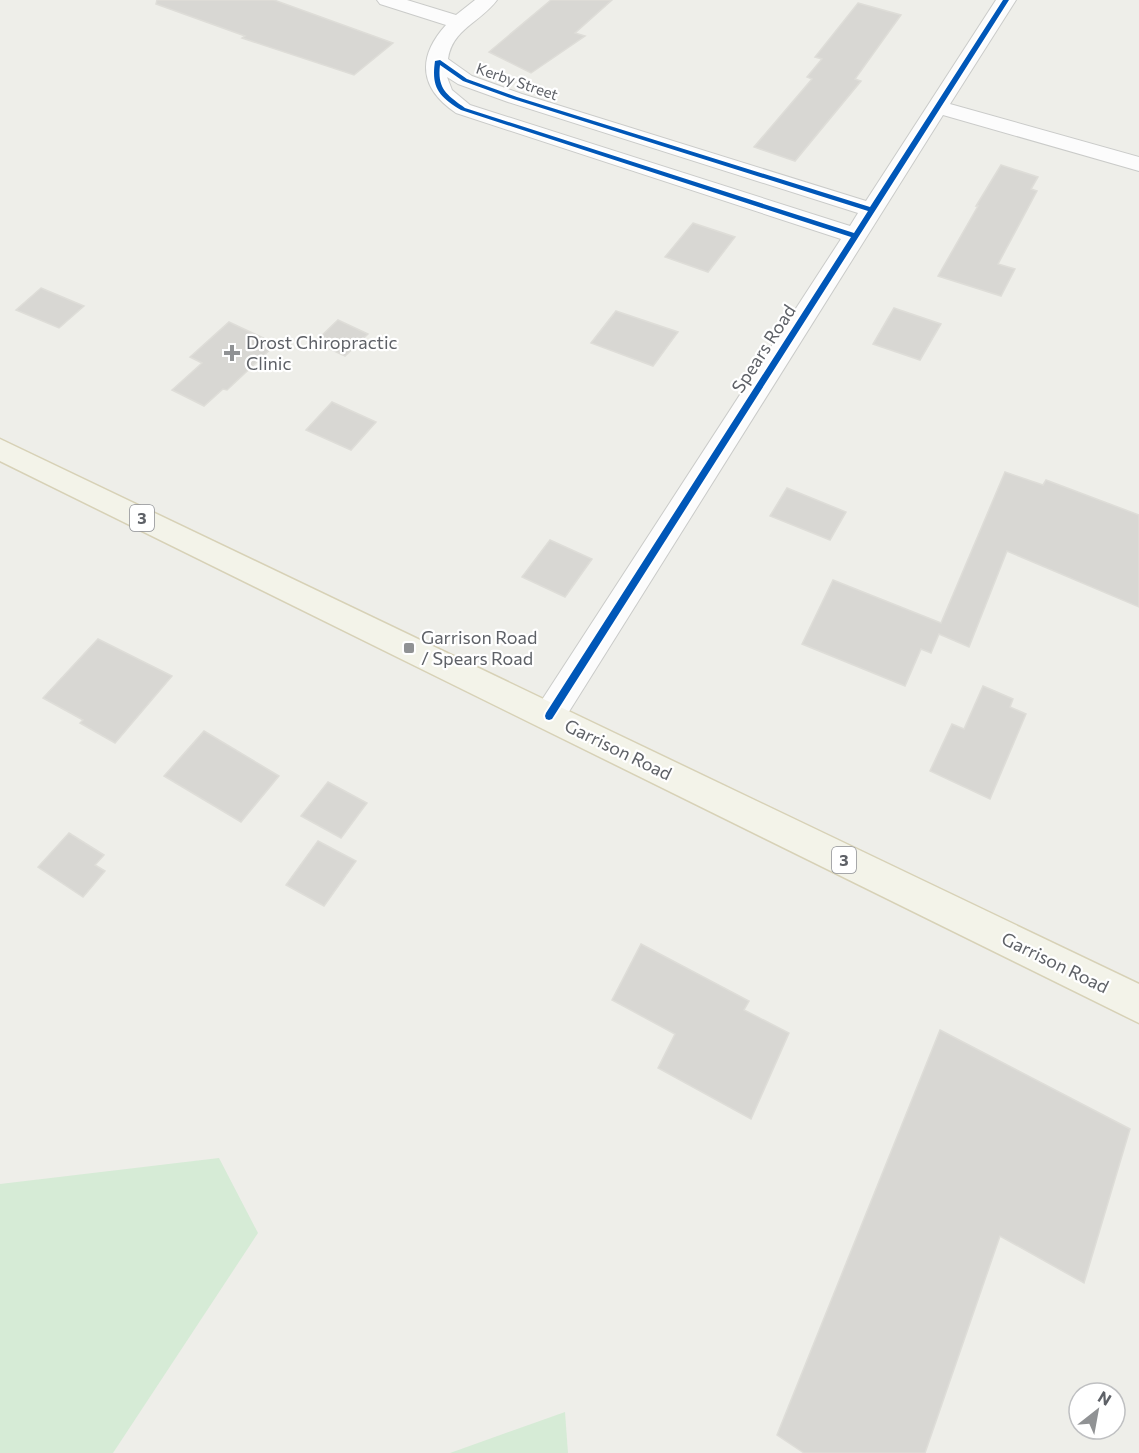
<svg xmlns="http://www.w3.org/2000/svg" width="1139" height="1453" font-family="Commissioner,sans-serif">
	<rect width="100%" height="100%" fill="#eeeee9"/>
	<g fill="#d6ebd6">
		<path d="M219 1158 258 1233 113 1453H0V1184Z"/>
		<path d="M565 1412 568 1453H450Z"/>
	</g>
	<g fill="#d8d7d3" stroke="#deddd8" stroke-width="1.5">
		<path d="M157 0H274L393 43 354 75 242 38 245 36 156 4Z"/>
		<path d="M551 0H612L575 33 585 36 531 73 489 52Z"/>
		<path d="M858 3 901 15 855 79 861 81 795 161 754 147 812 79 807 77 822 59 815 57Z"/>
		<path d="M1001 165 1038 177 1031 189 1037 191 998 264 1015 269 1001 296 938 276 978 206H976Z"/>
		<path d="M693 223 735 237 708 272 665 257Z"/>
		<path d="M41 288 84 306 59 328 16 310Z"/>
		<path d="M894 308 941 324 920 360 873 344Z"/>
		<path d="M616 311 678 332 653 366 591 343Z"/>
		<path d="M338 320 368 334 345 356 315 342Z"/>
		<path d="M229 322 276 344 227 390 223 389 204 406 172 390 202 363 190 357Z"/>
		<path d="M332 402 376 422 351 450 306 430Z"/>
		<path d="M1005 472 1043 485 1046 480 1139 515V607L1007 551 969 647 939 634 931 653 921 649 905 686 802 644 833 580 941 623Z"/>
		<path d="M787 488 846 512 830 540 770 516Z"/>
		<path d="M550 540 592 559 565 597 522 577Z"/>
		<path d="M98 639 172 676 115 743 80 723 83 720 43 698Z"/>
		<path d="M983 686 1013 699 1010 707 1026 714 990 799 930 771 952 724 964 729Z"/>
		<path d="M204 731 279 776 241 822 164 776Z"/>
		<path d="M328 782 367 803 341 838 301 816Z"/>
		<path d="M69 833 104 855 95 865 105 871 83 897 38 867Z"/>
		<path d="M318 841 356 861 324 906 286 885Z"/>
		<path d="M641 944 749 1001 744 1010 789 1033 751 1119 658 1068 675 1034 612 1000Z"/>
		<path d="M940 1030 1130 1129 1084 1283 1000 1236 925 1453H804L777 1435Z"/>
	</g>
	<g fill="none" stroke-linecap="round" stroke-linejoin="round">
		<defs>
			<path id="minor" d="M377 0H407L456 15 475 0H497C481 22 452 29 448 59L472 76 522 94 866 201 996 0H1016L950 104 1139 157V171L943 115 560 726 549 729 538 726 533 716 538 706 841 239 456 113C420 89 416 58 446 25L380 4ZM447 77 458 84 508 102 858 213 850 226 470 105 452 90Z"/>
			<path id="primary" d="M0 439 1139 984V1023L0 461Z"/>
		</defs>
		<use href="#minor" stroke="#cacbc9" stroke-width="2"/>
		<use href="#primary" stroke="#d7d1b6" stroke-width="3"/>
		<use href="#minor" fill="#fcfcfc" fill-rule="evenodd"/>
		<use href="#primary" fill="#f3f3e9" fill-rule="evenodd"/>
		<defs>
			<path id="cycleway" d="M1003 0H1009L552 719 549 720 546 719 545 716 546 713 851 237 461 110C439 96 431 88 435 61L440 60 467 79 517 97 870 207ZM440 65 463 81 513 99 868 211 854 233 465 108C447 95 437 89 440 65Z"/>
		</defs>
		<use href="#cycleway" stroke="#fff" stroke-width="4"/>
		<use href="#cycleway" fill="#0057b8" fill-rule="evenodd"/>
	</g>
	<g fill="#909294" stroke="#fff" stroke-width="2">
		<path d="M229 344h6v6h6v6h-6v6h-6v-6h-6v-6h6z"/>
		<rect x="403" y="642" width="12" height="12" rx="3"/>
	</g>
	<g text-anchor="middle" stroke-width="4.5" stroke-linejoin="round" paint-order="stroke">
		<g font-size="15" fill="#5e6167" stroke="#fff">
			<text transform="translate(517 82) rotate(19)" y="5">Kerby Street</text>
		</g>
		<g fill="#fff" stroke="#8e9095" stroke-width="1.5">
			<rect x="130" y="505" width="24" height="26" rx="4.5"/>
			<rect x="832" y="847" width="24" height="26" rx="4.5"/>
		</g>
		<g font-size="16" font-weight="bold" fill="#5e6167">
			<text x="142" y="524">3</text>
			<text x="844" y="866">3</text>
		</g>
		<g font-size="18" fill="#5e6167" stroke="#fff" text-anchor="start">
			<text x="246" y="349">Drost Chiropractic<tspan x="246" dy="21">Clinic</tspan></text>
			<text x="421" y="644">Garrison Road<tspan x="421" dy="21">/ Spears Road</tspan></text>
		</g>
		<g font-size="18" fill="#5e6167" stroke="#fff">
			<text transform="translate(764 349) rotate(-57)" y="6">Spears Road</text>
			<text transform="translate(618 750) rotate(26)" y="6">Garrison Road</text>
			<text transform="translate(1055 963) rotate(26)" y="6">Garrison Road</text>
		</g>
	</g>
	<g transform="translate(1097 1411) rotate(31)"><circle r="28" fill="#ffffff" stroke="#bfc0c2" stroke-width="1.5"/>
	<path d="M0-4.5L10 22L0 15L-10 22Z" fill="#909294"/>
	<text y="-9" font-size="16" font-weight="bold" text-anchor="middle" fill="#5e6167">N</text>
	</g>
</svg>
